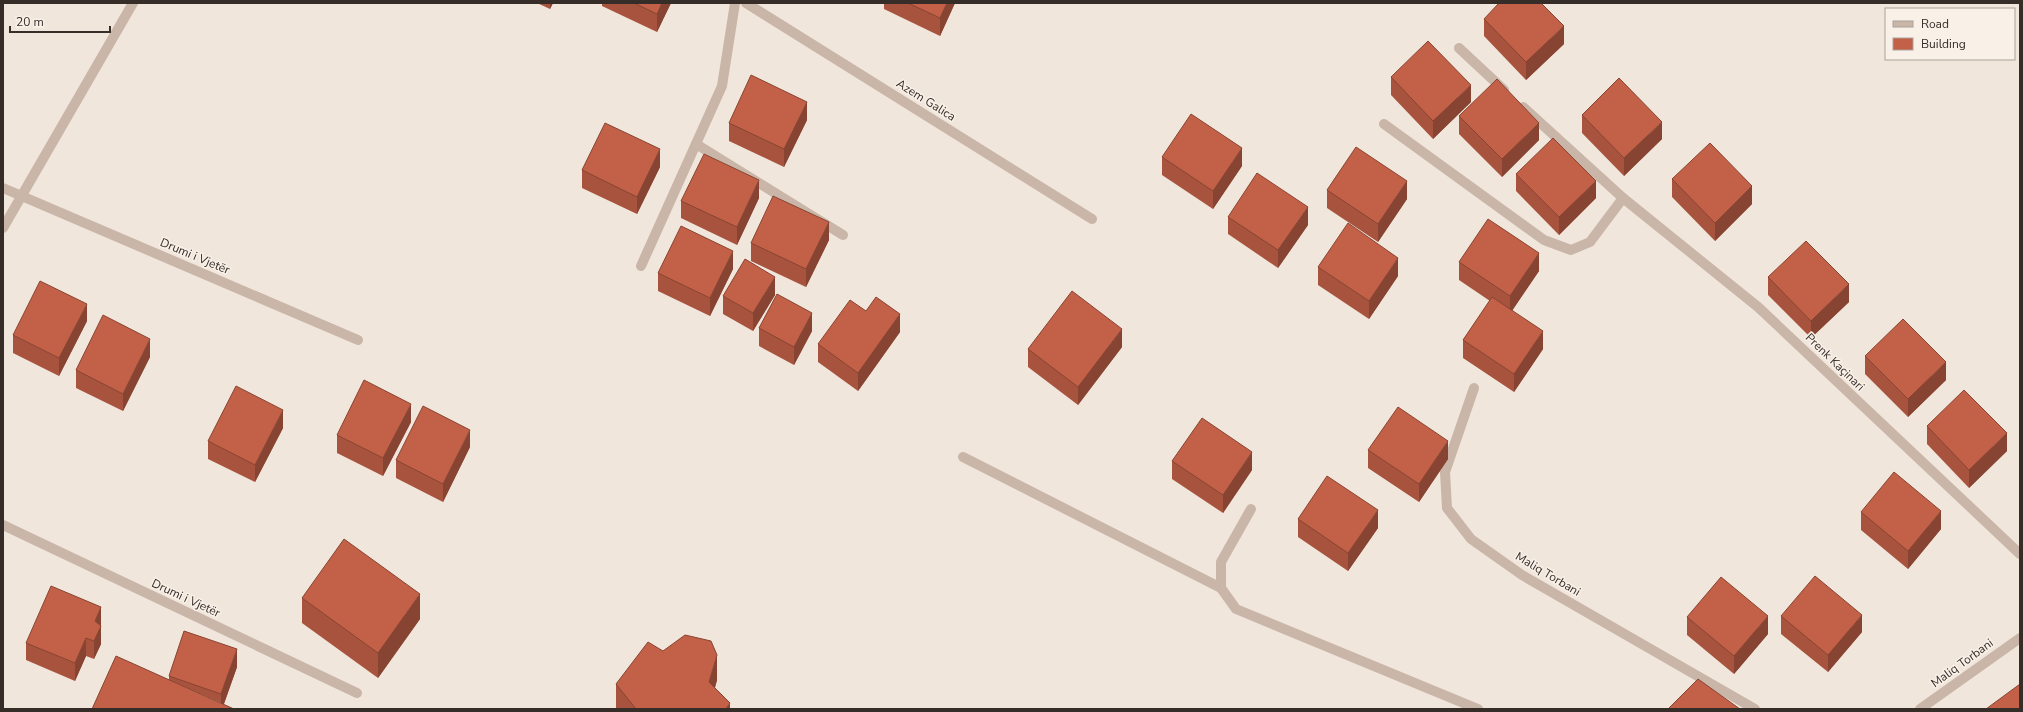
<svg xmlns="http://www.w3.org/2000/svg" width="2023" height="712" font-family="'Nunito Sans',sans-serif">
	<rect width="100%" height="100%" fill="#f1e6dc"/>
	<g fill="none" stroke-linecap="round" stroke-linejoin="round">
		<g stroke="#c9b6a8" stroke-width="10">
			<path d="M746 3 1092 219"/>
			<path d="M1459 48 1504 90"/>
			<path d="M1523 107 1623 198 1758 307 2020 554"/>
			<path d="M1384 124 1544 240 1571 250 1590 242 1623 198"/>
			<path d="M696 144 843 235"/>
			<path d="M3 188 358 340"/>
			<path d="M3 228 133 3"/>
			<path d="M641 266 722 86 735 3"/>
			<path d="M1474 388 1445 472 1447 508 1471 539 1522 575 1755 709"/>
			<path d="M963 457 1221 588"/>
			<path d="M1251 509 1221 562V588L1236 609 1478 709"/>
			<path d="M3 525 357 693"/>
			<path d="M1920 709 2020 638"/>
		</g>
	</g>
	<g fill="#a8533e">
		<path d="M537 3H553L550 9Z"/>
		<path d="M602 3H671L657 32 602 6Z"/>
		<path d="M884 3H955L940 36 884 9Z"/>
		<path d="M1484 19 1564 44 1526 80 1484 36Z"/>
		<path d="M1391 77 1471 102 1433 139 1391 95Z"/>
		<path d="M1582 115 1662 139 1624 176 1582 133Z"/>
		<path d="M1459 116 1539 140 1502 177 1459 134Z"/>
		<path d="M807 120 784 167 729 141V123Z"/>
		<path d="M1162 157 1242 166 1213 209 1162 175Z"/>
		<path d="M660 167 637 214 582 188V170Z"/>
		<path d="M1516 174 1596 198 1559 235 1516 191Z"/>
		<path d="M1672 179 1752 204 1715 241 1672 197Z"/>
		<path d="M1327 190 1407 199 1378 242 1327 208Z"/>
		<path d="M759 198 737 245 681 218V201Z"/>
		<path d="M1228 217 1308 225 1278 268 1228 234Z"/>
		<path d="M829 240 806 287 751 261V243Z"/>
		<path d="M1459 262 1539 271 1512 310 1543 349 1514 392 1463 358V340L1490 301 1459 280Z"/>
		<path d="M1318 267 1398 276 1369 319 1318 285Z"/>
		<path d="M733 269 710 316 658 291V273Z"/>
		<path d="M1768 277 1849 302 1811 338 1768 295Z"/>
		<path d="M775 295 753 331 723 314V296Z"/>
		<path d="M866 311 900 332 858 391 818 362V344Z"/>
		<path d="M87 321 59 376 13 353V335Z"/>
		<path d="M759 328 812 331 794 365 759 346Z"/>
		<path d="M1122 347 1078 405 1028 367V349Z"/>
		<path d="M1865 356 1946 380 1908 417 1865 374Z"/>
		<path d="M150 357 123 411 76 388V370Z"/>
		<path d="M411 422 383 476 337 453V435Z"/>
		<path d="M1927 426 2007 451 1969 488 1927 444Z"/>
		<path d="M283 428 255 482 208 459V441Z"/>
		<path d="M470 447 443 502 396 478V460Z"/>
		<path d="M1368 450 1448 459 1419 502 1368 468Z"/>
		<path d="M1172 461 1252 470 1223 513 1172 479Z"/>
		<path d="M1861 512 1941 529 1908 569 1861 530Z"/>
		<path d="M1298 519 1378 528 1348 571 1298 537Z"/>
		<path d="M302 598 420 619 378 678 302 623Z"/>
		<path d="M1781 616 1862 632 1828 672 1781 634Z"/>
		<path d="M1687 617 1768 634 1734 674 1687 635Z"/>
		<path d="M101 625V644L94 659 86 656 75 681 26 660V643Z"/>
		<path d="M237 667 224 704 169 680V676Z"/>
		<path d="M717 680 715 688 730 709H616V684Z"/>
	</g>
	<g fill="#884432">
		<path d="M550 3H553L550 9Z"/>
		<path d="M662 3H671L657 32V14Z"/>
		<path d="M947 3H955L940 36V18Z"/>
		<path d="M1564 26V44L1526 80V62Z"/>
		<path d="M1471 85V102L1433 139V121Z"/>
		<path d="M807 102V120L784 167V149Z"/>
		<path d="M1662 122V139L1624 176V158Z"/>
		<path d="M1539 123V140L1502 177V159Z"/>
		<path d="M1242 148V166L1213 209V191Z"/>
		<path d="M660 149V167L637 214V197Z"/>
		<path d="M759 180V198L737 245V227Z"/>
		<path d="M1407 181V199L1378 242V224Z"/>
		<path d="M1596 181V198L1559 235V217Z"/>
		<path d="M1752 186V204L1715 241V223Z"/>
		<path d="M1308 207V225L1278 268V250Z"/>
		<path d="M829 222V240L806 287V269Z"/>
		<path d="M733 251V269L710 316V298Z"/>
		<path d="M1539 253V271L1510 314V296Z"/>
		<path d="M1398 258V276L1369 319V301Z"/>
		<path d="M775 277V295L753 331V313Z"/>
		<path d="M1849 284V302L1811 338V321Z"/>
		<path d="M87 304V321L59 376V358Z"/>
		<path d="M812 313V331L794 365V347Z"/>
		<path d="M900 314V332L858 391V373Z"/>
		<path d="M1122 329V347L1078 405V387Z"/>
		<path d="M1543 331V349L1514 392V374Z"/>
		<path d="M150 339V357L123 411V394Z"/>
		<path d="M1946 362V380L1908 417V399Z"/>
		<path d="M411 404V422L383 476V458Z"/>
		<path d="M283 410V428L255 482V465Z"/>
		<path d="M470 430V447L443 502V484Z"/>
		<path d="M2007 433V451L1969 488V470Z"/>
		<path d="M1448 441V459L1419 502V484Z"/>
		<path d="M1252 452V470L1223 513V495Z"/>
		<path d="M1378 510V528L1348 571V553Z"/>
		<path d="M1941 511V529L1908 569V551Z"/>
		<path d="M420 594V619L378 678V653Z"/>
		<path d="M101 607V625L95 639V621Z"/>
		<path d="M1862 615V632L1828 672V655Z"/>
		<path d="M1768 616V634L1734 674V656Z"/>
		<path d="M101 626V644L94 659V641Z"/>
		<path d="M86 638V656L75 681V663Z"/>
		<path d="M237 649V667L222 709H221V694Z"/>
		<path d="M717 655V680L709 707V682Z"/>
		<path d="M730 703V709H726Z"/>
	</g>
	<g fill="#c36148" stroke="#884432">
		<path d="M634 3H662L657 14Z"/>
		<path d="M908 3H947L940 18Z"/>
		<path d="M1499 3H1541L1564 26 1526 62 1484 19Z"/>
		<path d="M1428 41 1471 85 1433 121 1391 77Z"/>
		<path d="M751 75 807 102 784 149 729 123Z"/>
		<path d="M1619 78 1662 122 1624 158 1582 115Z"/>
		<path d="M1497 79 1539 123 1502 159 1459 116Z"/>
		<path d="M1191 114 1242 148 1213 191 1162 157Z"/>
		<path d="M605 123 660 149 637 197 582 170Z"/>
		<path d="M1553 138 1596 181 1559 217 1516 174Z"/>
		<path d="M1710 143 1752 186 1715 223 1672 179Z"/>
		<path d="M1356 147 1407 181 1378 224 1327 190Z"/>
		<path d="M704 154 759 180 737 227 681 201Z"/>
		<path d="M1257 173 1308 207 1278 250 1228 217Z"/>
		<path d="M773 196 829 222 806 269 751 243Z"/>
		<path d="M1488 219 1539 253 1510 296 1459 262Z"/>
		<path d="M1348 223 1398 258 1369 301 1318 267Z"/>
		<path d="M681 226 733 251 710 298 658 273Z"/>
		<path d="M1806 241 1849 284 1811 321 1768 277Z"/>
		<path d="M745 259 775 277 753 313 723 296Z"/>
		<path d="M40 281 87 304 59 358 13 335Z"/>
		<path d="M1072 291 1122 329 1078 387 1028 349Z"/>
		<path d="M777 294 812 313 794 347 759 328Z"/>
		<path d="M876 297 900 314 858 373 818 344 850 300 866 311Z"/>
		<path d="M1492 297 1543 331 1514 374 1463 340Z"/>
		<path d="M103 315 150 339 123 394 76 370Z"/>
		<path d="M1903 319 1946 362 1908 399 1865 356Z"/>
		<path d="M364 380 411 404 383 458 337 435Z"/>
		<path d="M236 386 283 410 255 465 208 441Z"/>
		<path d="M1964 390 2007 433 1969 470 1927 426Z"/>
		<path d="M423 406 470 430 443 484 396 460Z"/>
		<path d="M1398 407 1448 441 1419 484 1368 450Z"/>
		<path d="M1202 418 1252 452 1223 495 1172 461Z"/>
		<path d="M1894 472 1941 511 1908 551 1861 512Z"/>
		<path d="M1327 476 1378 510 1348 553 1298 519Z"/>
		<path d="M344 539 420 594 378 653 302 598Z"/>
		<path d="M1815 576 1862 615 1828 655 1781 616Z"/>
		<path d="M1721 577 1768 616 1734 656 1687 617Z"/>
		<path d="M51 586 101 607 95 621 101 626 94 641 86 638 75 663 26 643Z"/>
		<path d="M184 631 237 649 221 694 169 676Z"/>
		<path d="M685 635 711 641 717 655 709 682 730 703 726 709H636L616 684 648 642 663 651Z"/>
		<path d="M116 656 234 709H92Z"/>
		<path d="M1698 679 1740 709H1668Z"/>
		<path d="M2020 684V709H1986Z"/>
	</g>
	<g text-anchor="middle" stroke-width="3" stroke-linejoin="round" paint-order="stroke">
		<g font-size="12" fill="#362c28" stroke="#f9f1e8">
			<text transform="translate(926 100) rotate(32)" y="4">Azem Galica</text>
			<text transform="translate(195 256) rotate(23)" y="4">Drumi i Vjetër</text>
			<text transform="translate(1835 362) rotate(44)" y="4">Prenk Kaçinari</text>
			<text transform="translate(1548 574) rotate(31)" y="4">Maliq Torbani</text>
			<text transform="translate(186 598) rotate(25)" y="4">Drumi i Vjetër</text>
			<text transform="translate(1962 663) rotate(-36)" y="4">Maliq Torbani</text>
		</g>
	</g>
	<rect width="2023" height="712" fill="none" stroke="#362c28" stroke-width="8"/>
	<rect x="1885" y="8" width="130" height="52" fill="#f9f1e8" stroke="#aba29b"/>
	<rect x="1893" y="21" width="20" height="6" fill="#c9b6a8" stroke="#aba29b"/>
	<text x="1921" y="28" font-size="12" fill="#362c28">Road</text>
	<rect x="1893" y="38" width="20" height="12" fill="#c36148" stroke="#aba29b"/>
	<text x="1921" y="48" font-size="12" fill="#362c28">Building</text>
	<path d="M10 26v6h100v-6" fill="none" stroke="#362c28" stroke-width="2"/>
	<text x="16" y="26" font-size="12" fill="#362c28" stroke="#f9f1e8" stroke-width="3" paint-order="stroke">20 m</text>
</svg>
